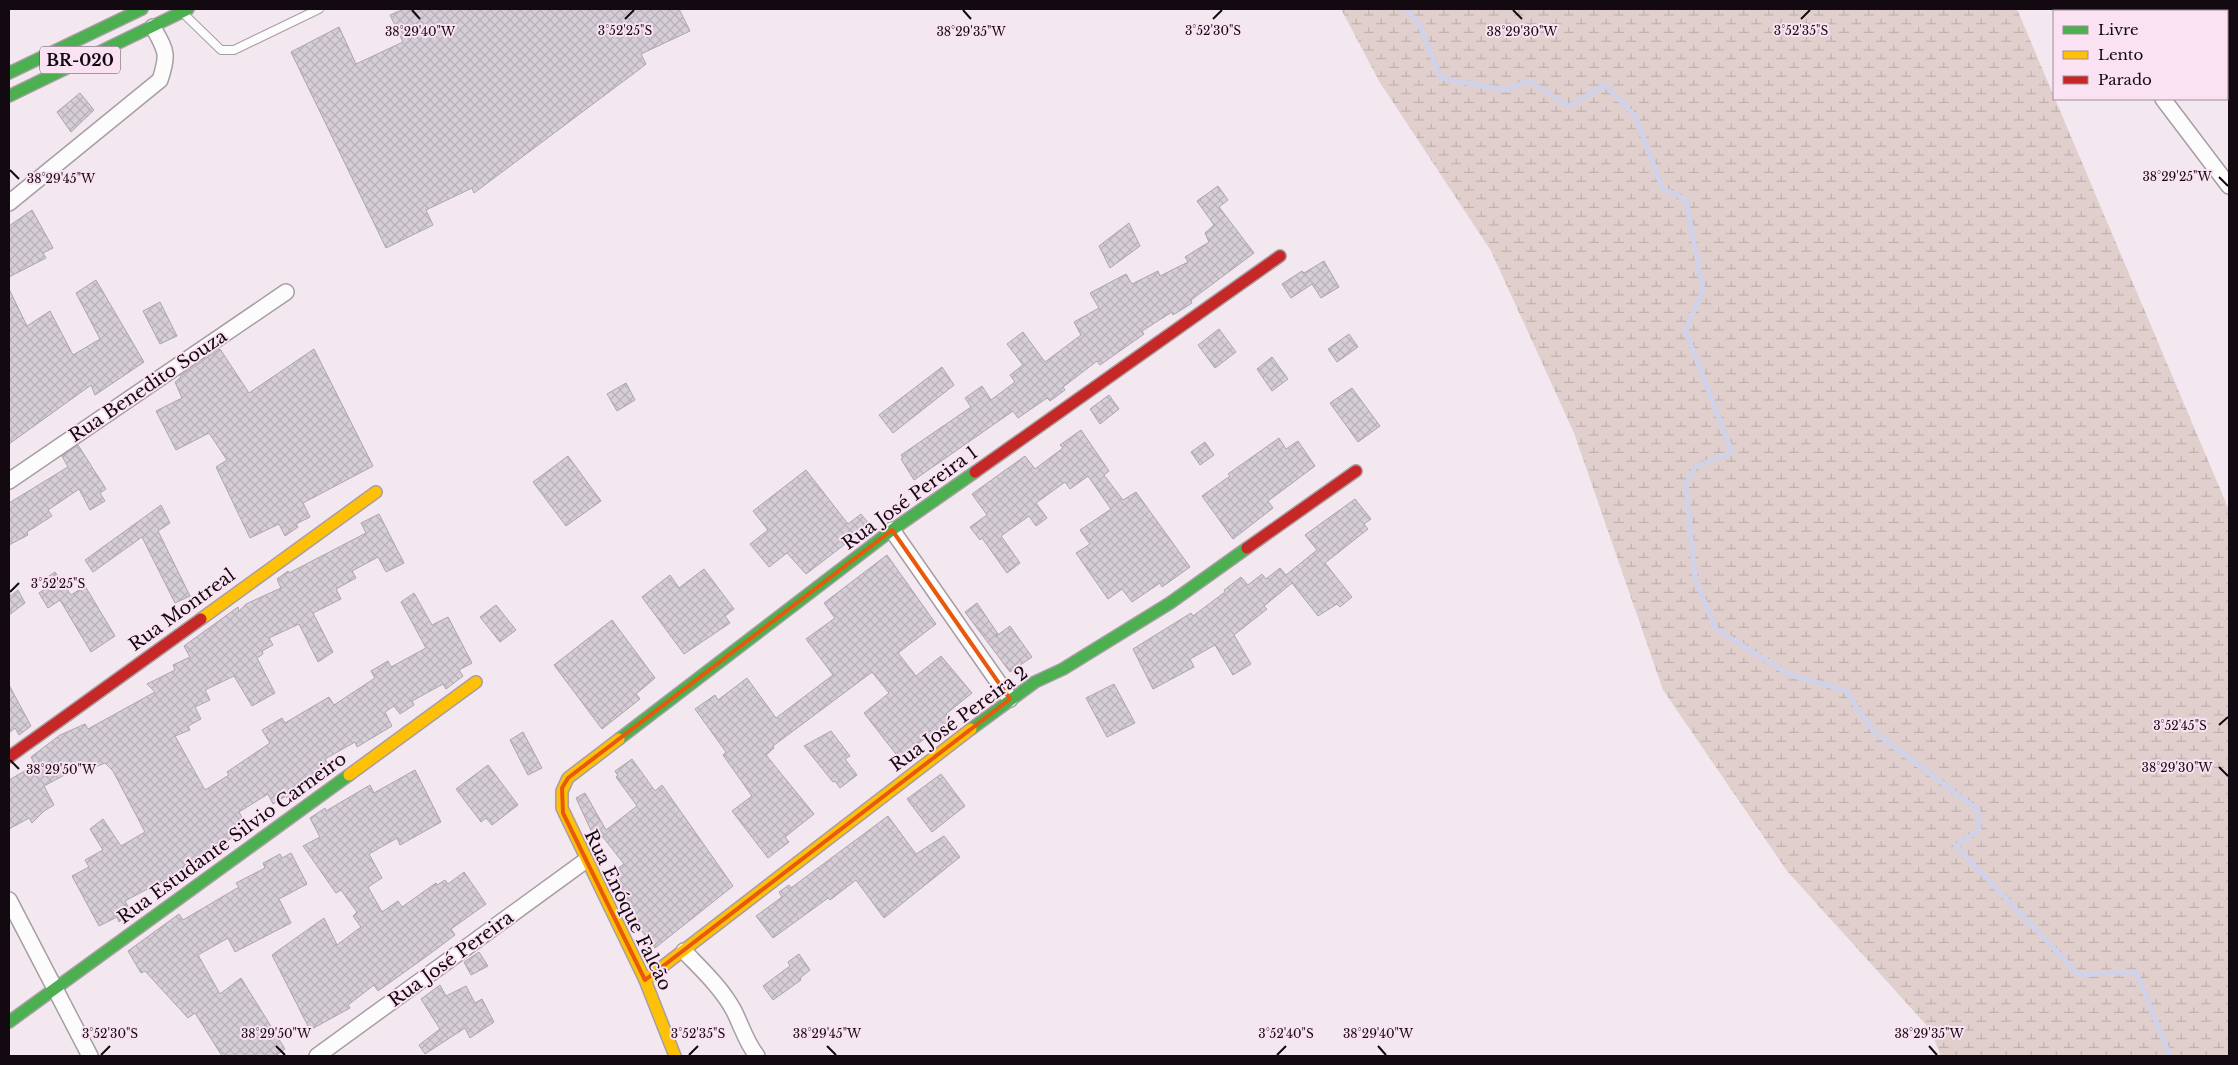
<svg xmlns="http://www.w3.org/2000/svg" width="2238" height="1065" font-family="'Libre Baskerville',serif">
	<defs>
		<pattern id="wetland-marsh" width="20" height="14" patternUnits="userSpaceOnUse" patternTransform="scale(1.25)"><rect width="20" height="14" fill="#e0cfcd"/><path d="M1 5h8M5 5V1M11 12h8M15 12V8" fill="none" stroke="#bfb0af"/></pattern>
		<pattern id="building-cross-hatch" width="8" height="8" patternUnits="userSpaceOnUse" patternTransform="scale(1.25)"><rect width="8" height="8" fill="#d6ced7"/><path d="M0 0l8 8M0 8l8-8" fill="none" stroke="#b7b0b8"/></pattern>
	</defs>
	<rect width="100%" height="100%" fill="#f4e8f0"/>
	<path fill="url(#wetland-marsh)" d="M1341 9H2017L2229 510V1056H1941L1930 1029 1787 871 1663 690 1574 433 1491 251 1379 81Z"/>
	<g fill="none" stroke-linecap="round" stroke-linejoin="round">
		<path stroke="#d0d2e9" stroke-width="5" d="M1406 9 1419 24 1441 78 1505 90 1529 81 1569 106 1605 85 1636 117 1662 188 1686 200 1703 291 1685 330 1732 452 1695 467 1686 484 1695 579 1716 629 1790 675 1845 690 1873 731 1978 810 1979 830 1956 846 2079 975 2136 972 2170 1056"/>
	</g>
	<g fill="url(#building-cross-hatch)" stroke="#aca5ad">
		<path d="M404 9H679L690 31 641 54 646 64 641 68 474 193 472 188 426 210 433 225 386 248 291 52 339 27 356 64 403 42 390 15Z"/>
		<path d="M80 93 94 110 71 132 57 112Z"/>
		<path d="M1218 186 1228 200 1219 207 1254 253 1191 300 1192 303 1189 305 1173 315 1172 312 1142 331 1144 334 1100 365 1097 361 1063 387 1065 390 1050 401 1047 398 1018 418 1013 411 914 480 901 459 903 458 901 455 971 407 965 398 982 386 991 400 1015 382 1010 375 1023 365 1007 344 1023 332 1045 362 1081 335 1074 322 1099 308 1090 293 1126 274 1132 284 1158 271 1160 276 1188 262 1185 257 1209 242 1205 233 1214 225 1197 201Z"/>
		<path d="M32 210 53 248 43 253 46 258 9 277V226Z"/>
		<path d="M1129 223 1140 246 1110 268 1099 246Z"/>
		<path d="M1324 261 1339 287 1321 298 1312 284 1291 298 1282 284 1302 271 1304 273Z"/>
		<path d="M96 280 144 362 95 395 91 385 9 444V289L27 326 50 311 73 355 100 339 76 293Z"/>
		<path d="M160 302 177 336 160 344 143 311Z"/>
		<path d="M1219 329 1236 352 1215 368 1198 345Z"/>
		<path d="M1349 334 1358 347 1337 362 1328 349Z"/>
		<path d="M220 349 249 393 314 349 373 466 303 503 310 517 296 524 298 527 285 536 279 524 250 538 216 467 227 460 209 433 176 450 156 411 182 398 175 382 181 377 180 376Z"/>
		<path d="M1272 357 1288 379 1272 391 1257 369Z"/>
		<path d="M942 367 954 385 893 433 879 415Z"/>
		<path d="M626 383 635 400 617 411 607 394Z"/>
		<path d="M1352 388 1380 426 1358 442 1330 403Z"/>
		<path d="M1109 395 1119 409 1100 424 1090 409Z"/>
		<path d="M1081 430 1109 471 1104 475 1123 500 1136 492 1190 567 1162 587 1160 583 1132 602 1122 589 1108 599 1076 553 1090 544 1080 530 1111 509 1088 476 1070 489 1065 482 1036 503 1047 518 1036 526 1029 516 1001 536 1020 563 1007 573 982 538 980 540 970 527 987 515 972 494 1025 456 1035 469 1063 448 1060 445Z"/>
		<path d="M1279 438 1286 449 1298 441 1315 466 1268 501 1273 508 1233 539 1202 496 1230 476 1228 474Z"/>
		<path d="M1205 442 1214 455 1200 465 1191 452Z"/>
		<path d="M78 445 106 489 100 493 105 501 90 510 79 489 48 510 52 516 27 532 28 535 9 545V503L68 467 62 456Z"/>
		<path d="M568 456 601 501 566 526 533 482Z"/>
		<path d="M806 470 848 524 861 514 870 525 806 574 787 553 769 567 750 544 768 530 753 511Z"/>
		<path d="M1355 499 1371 519 1364 524 1368 529 1325 563 1352 597 1340 607 1337 604 1318 616 1292 583 1264 606 1267 609 1234 635 1251 664 1233 675 1215 645 1190 659 1194 667 1153 689 1133 649 1191 613 1193 616 1225 592 1224 590 1241 577 1248 585 1262 574 1266 579 1280 568 1286 575 1317 550 1305 535Z"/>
		<path d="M161 505 170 523 158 531 190 596 175 603 142 537 93 572 85 560Z"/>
		<path d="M379 514 404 563 386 572 378 557 352 571 356 578 336 589 341 599 313 613 333 652 318 662 299 624 269 638 273 645 262 651 263 654 257 658 275 693 252 706 234 676 205 690 210 700 195 707 201 719 188 726 190 730 175 736 205 790 229 775 227 772 270 743 262 730 282 718 285 723 329 697 334 705 375 678 371 671 388 661 391 667 426 648 401 602 414 593 432 625 448 617 472 663 459 670 463 676 446 689 443 684 412 701 414 705 400 714 394 706 385 712 392 726 357 747 355 742 325 759 330 768 287 798 286 796 273 804 268 794 239 812 247 827 198 862 125 901 131 912 119 922 117 917 99 926 72 876 89 867 85 860 103 850 90 829 103 819 121 846 145 832 113 771 105 763 86 771 83 765 44 786 54 805 44 811 32 823 29 818 9 829V780L35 765 31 757 60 735 85 724 88 729 155 692 147 684 175 670 173 665 190 657 184 646 238 607 239 611 246 604 281 588 277 579 288 571 289 573 366 533 361 523Z"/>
		<path d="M887 555 936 624 898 653 916 676 941 656 972 693 946 714 951 719 899 758 864 713 889 693 872 672 773 746 774 748 766 755 814 814 785 837 789 842 768 858 732 811 752 796 723 755 726 752 695 709 715 695 718 700 747 678 776 718 833 675 806 639 835 618 824 603Z"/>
		<path d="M704 569 734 609 725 616 730 623 684 654 642 597 670 575 679 588Z"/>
		<path d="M55 572 71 595 85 586 115 636 91 652 60 600 48 608 39 593 50 585 46 578Z"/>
		<path d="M18 590 25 603 9 615V597Z"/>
		<path d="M977 603 998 634 995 637 1010 626 1032 657 1010 672 965 612Z"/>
		<path d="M496 605 516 630 500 642 480 617Z"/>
		<path d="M612 620 655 678 636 694 640 699 602 729 554 665Z"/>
		<path d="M1114 684 1135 723 1107 737 1086 698Z"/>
		<path d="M9 685 31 726 19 735 15 728 9 733Z"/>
		<path d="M831 731 850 756 845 759 857 775 840 788 835 781 833 782 804 746Z"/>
		<path d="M523 732 542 768 528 775 510 740Z"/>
		<path d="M632 759 655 791 662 785 733 886 655 948 634 921 637 918 613 872 624 864 603 837 595 839 576 798 585 793 606 830 637 806 616 777 618 776 615 771Z"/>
		<path d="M488 765 518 805 492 825 486 818 481 822 456 789Z"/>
		<path d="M415 770 441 822 400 845 397 838 369 854 382 878 368 887 382 912 398 901 402 907 436 883 437 885 445 880 448 884 464 872 486 904 451 929 455 935 431 953 378 991 374 985 348 1005 350 1008 310 1030 272 955 324 918 337 945 361 927 353 916 357 912 341 890 336 893 303 846 320 837 310 818 325 808 326 811 370 785 374 793Z"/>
		<path d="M941 774 965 806 932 832 907 799Z"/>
		<path d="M888 816 916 854 944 836 960 857 884 918 856 880 830 900 828 898 773 938 756 916 782 897 779 892 789 885 791 888Z"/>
		<path d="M291 853 307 884 279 899 291 923 235 952 228 938 198 955 220 994 241 978 285 1049 275 1056H222L195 1013 188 1018 145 971 141 973 128 951 179 914 183 920 239 887 236 883 265 868 263 863 280 854 282 858Z"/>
		<path d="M479 952 488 966 471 975 464 962Z"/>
		<path d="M799 954 810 970 800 978 801 980 773 1000 763 986 790 966 788 962Z"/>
		<path d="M440 985 446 996 466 986 475 1003 482 999 494 1022 470 1038 465 1028 425 1054 419 1045 440 1029 421 999Z"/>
	</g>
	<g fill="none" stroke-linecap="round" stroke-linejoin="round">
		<defs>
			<path id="lane" d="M185 15 221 50H234L319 9"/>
			<g id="street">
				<path d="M2097 9 2099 11"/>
				<path d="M2163 99 2229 186"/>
				<path d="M9 203 160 80C169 53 166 51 153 27"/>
				<path d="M9 481 286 292"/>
				<path d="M892 530 1010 699"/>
				<path d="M9 900 90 1056"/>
				<path d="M684 951C701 969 722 988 734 1011 742 1027 746 1042 757 1056"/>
				<path d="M317 1056 585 861"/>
			</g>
			<g id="fast">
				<path d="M9 73 142 9"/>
				<path d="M9 96 188 9"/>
				<path d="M971 729 1035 682 1063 669 1170 603 1247 548"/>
				<path d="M619 739 892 530 975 472"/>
				<path d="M9 1022 349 775"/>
			</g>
			<g id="slow">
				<path d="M201 619 376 492"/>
				<path d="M619 739 568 778 562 791V808L645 980 675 1056"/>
				<path d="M349 775 476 682"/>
				<path d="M645 980 971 729"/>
			</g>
			<g id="jam">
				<path d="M975 472 1280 256"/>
				<path d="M1247 548 1356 471"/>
				<path d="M9 757 201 619"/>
			</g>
		</defs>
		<use href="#lane" stroke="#a79ea4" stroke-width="10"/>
		<use href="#street" stroke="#a79ea4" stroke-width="18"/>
		<use href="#fast" stroke="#a79ea4" stroke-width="14"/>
		<use href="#slow" stroke="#a79ea4" stroke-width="14"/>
		<use href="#jam" stroke="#a79ea4" stroke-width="14"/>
		<use href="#lane" stroke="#fdfcfd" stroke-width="8"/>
		<use href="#street" stroke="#fdfcfd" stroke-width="15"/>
		<use href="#fast" stroke="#4caf50" stroke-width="11"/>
		<use href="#slow" stroke="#ffc107" stroke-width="11"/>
		<use href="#jam" stroke="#c62828" stroke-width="11"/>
	</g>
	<path fill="none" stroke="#e8590c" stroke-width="4" stroke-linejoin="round" d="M892 530 1010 699 645 980 563 813 562 788 568 778Z"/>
	<path fill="none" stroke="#120a10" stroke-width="2" d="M412 10 420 19M963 10 971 19M1513 10 1522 19M625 19 634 10M1213 19 1222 10M1801 19 1810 10M10 170 19 179M2219 177 2228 186M10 592 19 583M2219 725 2228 717M10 760 19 769M2219 767 2228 776M276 1046 285 1055M827 1046 836 1055M1378 1046 1386 1055M1929 1046 1937 1055M101 1055 110 1046M689 1055 698 1046M1277 1055 1286 1046"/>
	<g text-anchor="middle" stroke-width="4" stroke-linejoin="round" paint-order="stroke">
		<rect fill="#fae2f2" stroke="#584b54" stroke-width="1" x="40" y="46.5" width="80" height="27" rx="4"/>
		<g font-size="16" font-weight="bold" fill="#120a10">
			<text x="80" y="66">BR-020</text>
		</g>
		<g font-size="18" fill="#120a10" stroke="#fae2f2">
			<text transform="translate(148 386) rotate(-34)" y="6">Rua Benedito Souza</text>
			<text transform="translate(910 498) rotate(-36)" y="6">Rua José Pereira 1</text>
			<text transform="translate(182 610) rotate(-36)" y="6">Rua Montreal</text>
			<text transform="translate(959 719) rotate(-36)" y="6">Rua José Pereira 2</text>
			<text transform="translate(232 838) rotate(-36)" y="6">Rua Estudante Silvio Carneiro</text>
			<text transform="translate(628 910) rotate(64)" y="6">Rua Enóque Falcão</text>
			<text transform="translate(451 959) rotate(-36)" y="6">Rua José Pereira</text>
		</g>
	</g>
	<g font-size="12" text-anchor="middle" fill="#120a10" stroke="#fae2f2" stroke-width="4" stroke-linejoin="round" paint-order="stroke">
		<text x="625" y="35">3°52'25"S</text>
		<text x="1213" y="35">3°52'30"S</text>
		<text x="1801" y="35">3°52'35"S</text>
		<text x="1522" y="36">38°29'30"W</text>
		<text x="420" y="36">38°29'40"W</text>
		<text x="971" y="36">38°29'35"W</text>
		<text x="2177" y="181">38°29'25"W</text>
		<text x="61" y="183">38°29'45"W</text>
		<text x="58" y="588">3°52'25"S</text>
		<text x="2180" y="730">3°52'45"S</text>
		<text x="2177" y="772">38°29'30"W</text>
		<text x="61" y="774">38°29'50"W</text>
		<text x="276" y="1038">38°29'50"W</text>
		<text x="827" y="1038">38°29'45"W</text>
		<text x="1378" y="1038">38°29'40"W</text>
		<text x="1929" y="1038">38°29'35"W</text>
		<text x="110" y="1038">3°52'30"S</text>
		<text x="698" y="1038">3°52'35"S</text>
		<text x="1286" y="1038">3°52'40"S</text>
	</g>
	<rect width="2238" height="1065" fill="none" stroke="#120a10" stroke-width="20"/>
	<rect x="2053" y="10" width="175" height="90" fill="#fae2f2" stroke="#9d8c98"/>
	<rect x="2063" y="26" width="25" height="8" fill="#4caf50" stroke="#9d8c98"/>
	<text x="2098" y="35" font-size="15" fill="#120a10">Livre</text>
	<rect x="2063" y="51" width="25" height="8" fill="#ffc107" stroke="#9d8c98"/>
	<text x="2098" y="60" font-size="15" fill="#120a10">Lento</text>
	<rect x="2063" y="76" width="25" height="8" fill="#c62828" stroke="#9d8c98"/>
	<text x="2098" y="85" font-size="15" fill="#120a10">Parado</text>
</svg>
